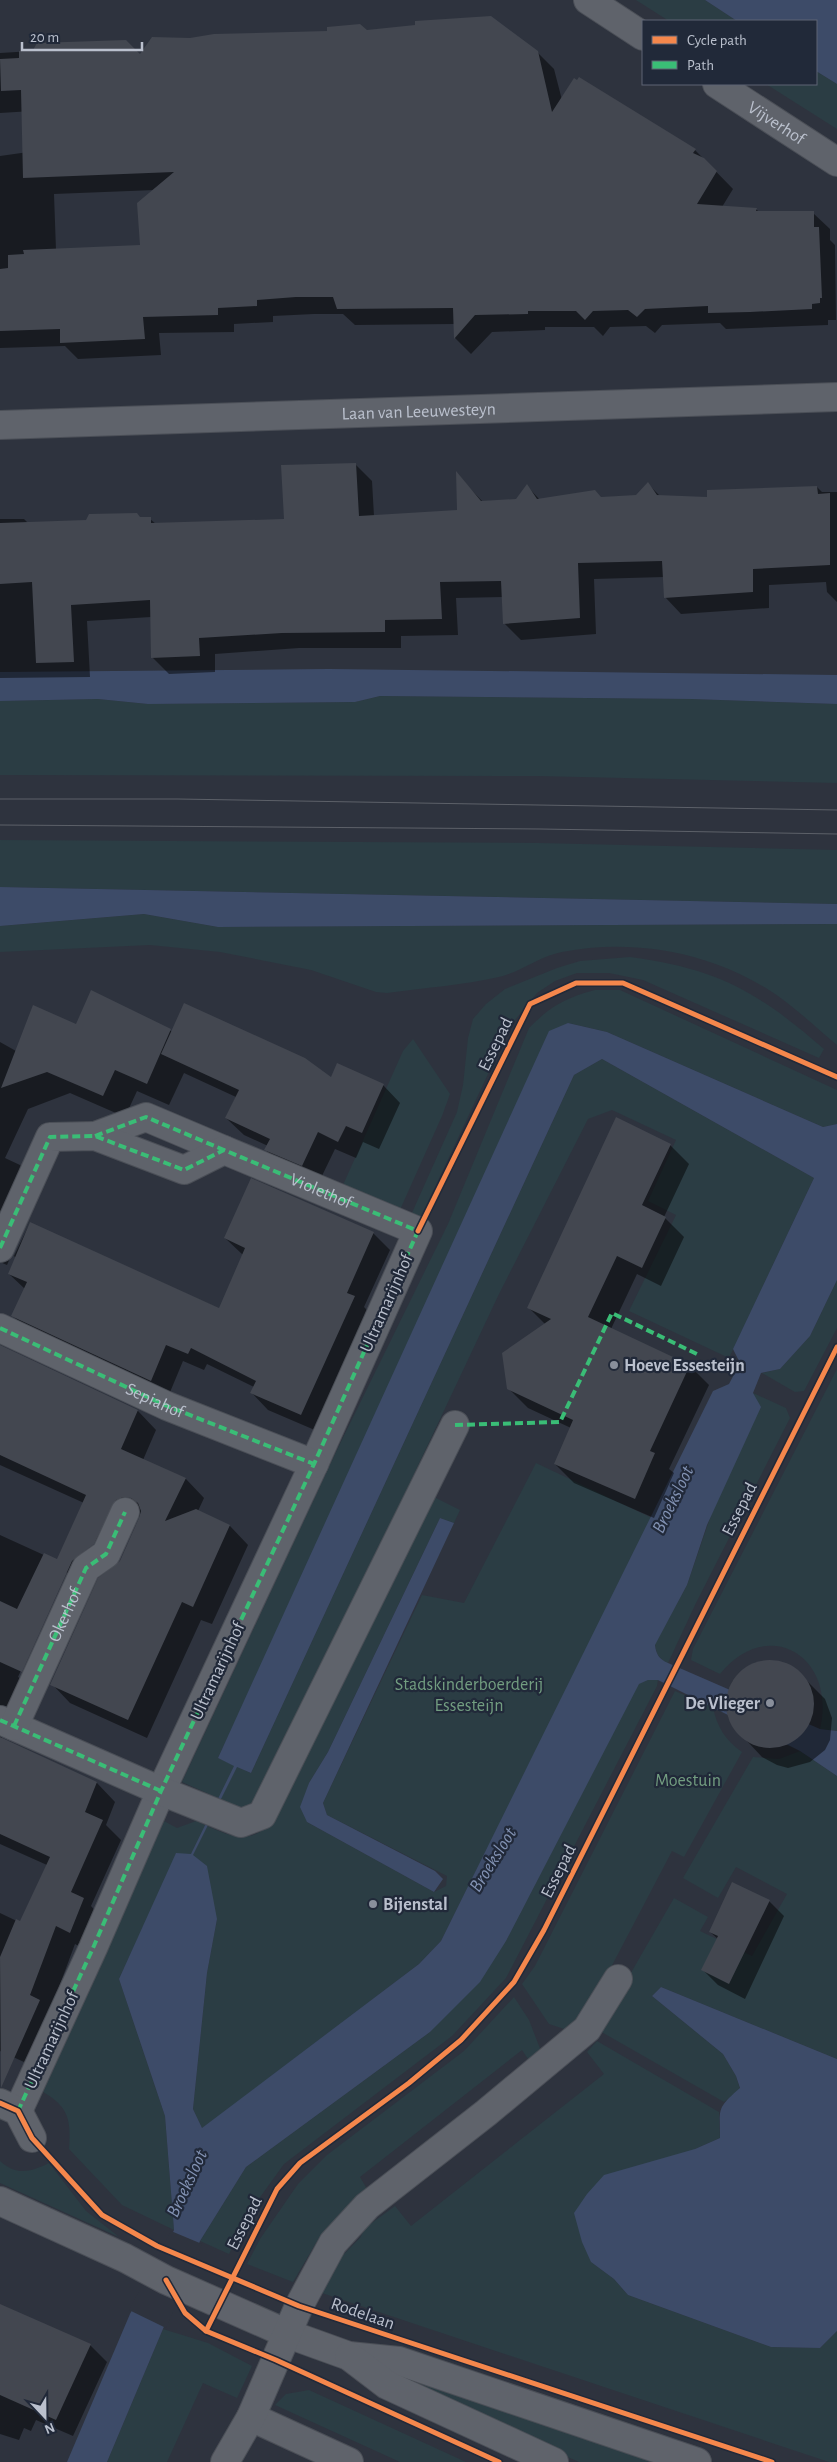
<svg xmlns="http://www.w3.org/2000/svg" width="837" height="2462" font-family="'Alegreya Sans',sans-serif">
	<rect width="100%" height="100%" fill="#2e333e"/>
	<g fill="#2b3d44">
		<path d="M636 0H705L737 21H669Z"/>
		<path d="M816 71 837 84V129L766 84H816Z"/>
		<path d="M380 696 691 699 837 704V783L537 776 0 775V701L98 699 148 704 355 702Z"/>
		<path d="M0 840 539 843 837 850V904L0 887Z"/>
		<path d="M144 914 218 927 837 924V1045C815 1027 793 1005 769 990 709 952 633 938 562 952 540 956 521 972 499 977 463 985 424 988 387 993L376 992 311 970 220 952 150 945 0 952V926Z"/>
		<path d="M630 957C719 969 758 992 824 1049L819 1058 643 980 609 973H577L555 981 537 993 511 1025 420 1219 411 1215 457 1112 463 1085 468 1038 473 1019 486 1004 505 989 557 968 580 961Z"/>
		<path d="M595 990H620L837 1090V1124L823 1127 607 1032 568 1023 218 1758 251 1773 574 1075 602 1059 814 1178 729 1358 629 1311 676 1215 648 1201 676 1140 612 1110 588 1119 499 1294 265 1790 251 1809 238 1807 182 1782 335 1454 448 1224 529 1028C551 1006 565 998 595 990Z"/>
		<path d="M413 1039 450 1094 442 1116 399 1212 343 1185 403 1051Z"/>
		<path d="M837 1280V1328L804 1391 795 1392 762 1373 780 1369 810 1336Z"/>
		<path d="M837 1369V1731L820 1729C837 1656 768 1615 720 1674L691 1660 693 1649Z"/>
		<path d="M753 1393 786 1408 790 1418 696 1603 668 1663C659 1659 656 1654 655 1644L687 1585Z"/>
		<path d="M536 1463 652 1518 441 1941 419 1964 202 2129 193 2109 207 1973 217 1919 146 1921 119 1979 165 2116 174 2230 122 2205 69 2149C71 2120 69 2107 43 2092L164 1821 177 1828 196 1821C225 1833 247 1849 272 1822L428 1494 460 1510 454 1523 440 1518 328 1752 309 1783 307 1822 434 1892 446 1886 447 1876 327 1815 323 1803 422 1595 464 1603Z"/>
		<path d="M648 1680H658L657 1686 506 1978 452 2036 284 2164 253 2207 229 2254 200 2241 246 2167 430 2032 506 1941 638 1684Z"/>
		<path d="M675 1691 713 1707C717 1727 725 1740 742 1752L684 1857 672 1851 608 1973 574 2028 564 2029 549 2024 522 1984 535 1966Z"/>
		<path d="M800 1751 837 1776V2059L661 1987 652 1996 723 2054 736 2076 740 2089 724 2102 598 2030 674 1898 708 1917 700 1931 752 1956 787 1894 736 1867 718 1898 683 1878 753 1757 779 1759Z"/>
		<path d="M514 1997 529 2020 541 2051 528 2059 522 2050 360 2177 367 2189 319 2238 293 2282 247 2264 260 2239 298 2184 327 2155 464 2051Z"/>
		<path d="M597 2041 719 2112 720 2138 695 2149 591 2262 614 2279 628 2295 771 2347 820 2348 837 2331V2462H829L322 2293 342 2256 360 2238 365 2228 395 2206 411 2226 604 2074 587 2052Z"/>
		<path d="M0 2161C16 2176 31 2172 49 2163L86 2211 119 2237 0 2183Z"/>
		<path d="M163 2329 208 2343 252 2366 237 2398 203 2383 167 2462H107Z"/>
		<path d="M395 2373 662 2462H579L393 2378Z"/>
		<path d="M309 2390 466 2462H400L275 2405 286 2394Z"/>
	</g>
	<g fill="#3d4b68" fill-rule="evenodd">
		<path d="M705 0H837V84L816 71V21H737Z"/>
		<path d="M329 669 837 675V704L691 699 380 696 355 702 148 704 98 699 0 701V672Z"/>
		<path d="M0 887 837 904V924L218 927 144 914 0 926Z"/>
		<path d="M568 1023 607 1032 823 1127 837 1124V1280L810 1336 780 1369 761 1373 753 1393 761 1407 707 1525 687 1585 655 1645C656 1654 659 1659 668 1663L820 1729 837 1731V1776L800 1751 658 1680H648L639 1684 506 1941 480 1982 430 2032 246 2167 200 2241 107 2462H67L130 2314 174 2230 165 2116 119 1979 176 1853 191 1854 234 1766 218 1758 549 1031ZM602 1059 814 1178 733 1349 740 1363 729 1384 713 1391 441 1941 419 1964 202 2128 193 2109 207 1973 217 1919 207 1866 193 1855 237 1767 251 1773 574 1075Z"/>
		<path d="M440 1518 454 1523 323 1803 327 1815 435 1871 443 1879 434 1892 307 1822 300 1807 309 1783 328 1752Z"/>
		<path d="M661 1987 837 2059V2331L820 2348 771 2347 628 2295 614 2279 591 2262 582 2242 574 2213 587 2194 604 2175 695 2149 720 2138C720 2108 716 2109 740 2088L736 2076 723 2054 652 1996Z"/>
	</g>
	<path fill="#2e333e" d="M171 2231 202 2244 166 2328 129 2310Z"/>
	<g fill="#0007" fill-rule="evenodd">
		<path d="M366 32 537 52 554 69 562 100 695 150 733 189 722 207 756 209 760 213H813L830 229V240L835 245 836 320H828V325L726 329 720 323 662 325 655 333 646 326 610 327 603 336 594 327H545V330L492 332 471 354 455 338V324L355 325 343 314H314L273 316V322L234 324V332L159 333 161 355 78 359 65 346 0 348V156L198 128 195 101 0 113V53L33 51 140 56 190 39ZM155 190 141 246 56 250 54 194Z"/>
		<path d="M355 464 372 481 374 516 459 512 457 475 483 502 517 501 527 486 540 500 636 496 648 484 660 496 709 498 817 487 822 492H837V602L827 592 826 582 769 585V608L681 614 665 597 664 577 594 579 596 634 521 640 504 623 503 597 456 598 458 635 401 636V648H299L215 654V672L169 674 152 657 151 617 87 621 90 677 0 678V519H24L28 523 150 519 156 524 286 520Z"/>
		<path d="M92 992 173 1032 331 1079 383 1085 400 1103 379 1149 363 1142 356 1158 335 1149 319 1182 283 1167 266 1150 268 1146 244 1135 226 1118 236 1097 184 1073 169 1105 137 1091 125 1117 70 1093 28 1109 5 1158 20 1165 42 1187 7 1265 0 1262V1042L16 1051 77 1026Z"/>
		<path d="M670 1145 689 1164 664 1217 684 1237 661 1286 637 1274 611 1329 690 1366 709 1385 669 1469 674 1473 654 1518 574 1483 555 1464 571 1428 528 1408 508 1388 545 1324 528 1307Z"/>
		<path d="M30 1223 220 1309 243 1255 225 1238 373 1233 390 1250 364 1307 371 1314 317 1431 268 1410 252 1393 254 1387 207 1364 204 1370 183 1361 168 1397 30 1332 13 1316 25 1289 9 1274 16 1258 14 1256Z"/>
		<path d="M0 1347 138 1411 156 1430 143 1460 186 1479 204 1498 198 1511 230 1526 248 1545 212 1624 201 1620 147 1738 70 1703 52 1684 121 1562 141 1516 134 1518 90 1580 25 1682 1 1739 97 1783 115 1802 106 1825 121 1840 91 1906 102 1918 88 1951 75 1944 50 2011 37 2068 0 2051V1913L21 1923 47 1865 0 1844V1535L57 1561 84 1503 0 1465ZM98 1539 99 1541 90 1548V1545ZM65 1573H68L20 1678 18 1677Z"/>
		<path d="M773 1661 794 1669 805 1679 825 1699 832 1718 830 1740 825 1750 810 1762 788 1768 777 1765 762 1757 732 1725 728 1716 727 1699 732 1682 741 1672 762 1662Z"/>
		<path d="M769 1901 784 1916 745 1999 718 1985 703 1970 718 1939 710 1932Z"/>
		<path d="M0 2305 90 2345 107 2362 73 2436 36 2420 31 2431 24 2428 19 2440 0 2434Z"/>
	</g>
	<g fill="#434750">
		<path d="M491 16 538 51 552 112 574 78 577 80 579 77 696 149 693 153 704 158 717 171 697 204 757 208 756 211H814V227H819L822 298H820V303L812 304V309L750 312 708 313V306L645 309 637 317 628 310 593 311 585 320 576 311H528V314L475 315 454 339 453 308 337 309 333 297H296L257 300V306L218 308V315L143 317 145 339 60 343V329L0 331V269L8 268V255L24 254 23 250 140 245 137 203 174 172 23 178 21 90 1 91 0 59 19 58V51L33 50 37 43 126 40 140 54 152 37 190 38 214 34 327 31V27L360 24 367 30 415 25V21Z"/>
		<path d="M356 463 359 516 457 510 456 471 481 501 516 499 527 484 537 499 595 490 601 497 636 495 648 482 657 495 707 497V490L817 486 818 494 830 493V565L753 569V592L664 598 662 561 578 563 580 618 503 624 501 581 440 582 442 619 385 620V632L282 633 199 638 200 656 151 658 150 600 71 605 74 662 36 663 32 582 0 584V523L86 520 89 514 137 513 140 517H151V523L284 519 281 465Z"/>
		<path d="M91 990 171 1029 147 1084 115 1070 103 1096 47 1072 1 1088 33 1005 76 1024Z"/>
		<path d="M184 1003 305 1058 331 1077 337 1063 384 1084 362 1133 346 1126 338 1142 318 1132 302 1166 264 1150 270 1139 225 1118 239 1090 161 1054Z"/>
		<path d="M616 1117 671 1144 642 1205 666 1217 642 1268 617 1256 588 1317 690 1365 650 1451 655 1453 635 1499 554 1464 573 1420 507 1389 502 1353 551 1319 527 1308Z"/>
		<path d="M251 1178 374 1232 347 1293 355 1296 301 1415 250 1393 256 1381 191 1348 188 1354 166 1345 151 1381 11 1316 27 1282 8 1274 30 1222 219 1308 245 1248 224 1238Z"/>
		<path d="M0 1345 138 1410 121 1449 186 1478 165 1521 196 1509 230 1525 193 1607 182 1602 128 1720 50 1685 98 1578 120 1561 139 1518 141 1511 138 1503 131 1498 123 1497 116 1500 94 1544 72 1561 22 1672 0 1662V1601L17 1609 44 1553 57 1559 86 1495 0 1455Z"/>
		<circle cx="770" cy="1704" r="44"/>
		<path d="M0 1737 97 1782 85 1812 103 1820 71 1892 84 1898 70 1933 56 1926 30 1995 40 2000 1 2088 0 1957 16 1919 20 1921 50 1857 0 1834Z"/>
		<path d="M732 1882 770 1900 729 1984 701 1970 718 1936 709 1932Z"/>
		<path d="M0 2304 91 2344 56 2420 0 2395Z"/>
	</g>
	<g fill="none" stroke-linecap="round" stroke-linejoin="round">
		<defs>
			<g id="minor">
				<path d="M588 0 643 36"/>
				<path id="s1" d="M717 84 837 162"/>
				<path id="s2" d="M0 425 837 397"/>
				<path d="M95 1136 146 1117 224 1150"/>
				<path id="s3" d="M0 1248 50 1137 95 1136 184 1170 224 1150 418 1231 314 1464 161 1791 93 1948 18 2111"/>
				<path id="s4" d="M0 1328 167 1406 314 1464"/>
				<path d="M0 1720 161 1791 241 1823 262 1815 455 1425"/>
				<path d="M14 1726 86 1568 106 1554 125 1512"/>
				<path d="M0 2103 18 2111 32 2138"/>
				<path d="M0 2201 125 2258 166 2280 288 2334 349 2356 399 2361 697 2462"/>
				<path d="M349 2356 387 2385 554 2462"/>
				<path d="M251 2417 349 2462"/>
				<path d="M225 2462 251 2417 299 2306 333 2243 367 2206 486 2113 587 2029 618 1979"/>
			</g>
		</defs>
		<use href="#minor" stroke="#4b4f57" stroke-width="30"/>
		<use href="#minor" stroke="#5f636b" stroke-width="28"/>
		<g stroke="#5d6169" stroke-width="1">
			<path d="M0 799H178L837 810"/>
			<path d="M0 825 541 829 837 834"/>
		</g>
		<g stroke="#3abd76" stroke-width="4" stroke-dasharray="8 4" stroke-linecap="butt">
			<path d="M95 1136 146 1117 224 1150"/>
			<path d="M0 1248 50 1137 95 1136 184 1170 224 1150 418 1231 314 1464 161 1791 93 1948 18 2111"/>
			<path d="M0 1328 167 1406 314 1464"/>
			<path d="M455 1425 560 1422 612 1313 699 1355"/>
			<path d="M0 1720 161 1791"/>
			<path id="s5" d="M14 1726 86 1568 106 1554 125 1512"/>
		</g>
		<defs>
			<g id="cycleway">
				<path d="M418 1231 530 1004 576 983H623L837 1077"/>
				<path d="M0 2103 18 2111 32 2138 102 2215 157 2246 299 2306 772 2462"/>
				<path d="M166 2280 185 2313 206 2331 276 2360 499 2462"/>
				<path d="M206 2331 277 2189 300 2163 409 2083 461 2040 514 1982 544 1930 837 1347"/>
			</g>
		</defs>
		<use href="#cycleway" stroke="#212939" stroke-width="8"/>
		<use href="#cycleway" stroke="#f5874c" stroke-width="5"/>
	</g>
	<g fill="#898f9b" stroke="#212939" stroke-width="2">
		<circle cx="614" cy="1365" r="5"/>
		<circle cx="770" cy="1703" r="5"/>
		<circle cx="373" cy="1904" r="5"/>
	</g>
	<g text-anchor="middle" stroke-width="4.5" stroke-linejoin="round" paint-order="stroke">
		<g font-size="18" fill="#bac0cd" stroke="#212939">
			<text dy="6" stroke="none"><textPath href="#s1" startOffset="71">Vijverhof</textPath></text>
			<text dy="6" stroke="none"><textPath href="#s2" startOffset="419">Laan van Leeuwesteyn</textPath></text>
			<text transform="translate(495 1044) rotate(-64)" y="6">Essepad</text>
			<text dy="6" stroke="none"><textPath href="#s3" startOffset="412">Violethof</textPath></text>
			<text transform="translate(386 1303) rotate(-66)" y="6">Ultramarijnhof</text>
			<text dy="6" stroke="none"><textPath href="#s4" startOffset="171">Sepiahof</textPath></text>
			<text transform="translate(739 1509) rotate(-63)" y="6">Essepad</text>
			<text dy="6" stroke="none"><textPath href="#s5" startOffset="122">Okerhof</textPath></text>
			<text transform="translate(217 1671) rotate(-65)" y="6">Ultramarijnhof</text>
			<text transform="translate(558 1871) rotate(-63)" y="6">Essepad</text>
			<text transform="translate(51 2040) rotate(-65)" y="6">Ultramarijnhof</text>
			<text transform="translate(244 2223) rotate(-63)" y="6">Essepad</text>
			<text transform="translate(363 2313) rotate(19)" y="6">Rodelaan</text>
		</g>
		<g font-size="18" font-weight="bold" fill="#bac0cd" stroke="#212939" text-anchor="start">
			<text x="624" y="1371">Hoeve Essesteijn</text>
			<text x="760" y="1709" text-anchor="end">De Vlieger</text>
			<text x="383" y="1910">Bijenstal</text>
		</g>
		<g font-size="18" fill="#729d80" stroke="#212939">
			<text x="469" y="1690">Stadskinderboerderij<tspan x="469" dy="21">Essesteijn</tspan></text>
			<text x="688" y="1786">Moestuin</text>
		</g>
		<g font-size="19" font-style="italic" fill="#8292b3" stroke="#212939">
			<text transform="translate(672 1499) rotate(-64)" y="7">Broeksloot</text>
			<text transform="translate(492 1859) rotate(-58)" y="7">Broeksloot</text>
			<text transform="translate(186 2183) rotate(-65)" y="7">Broeksloot</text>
		</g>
	</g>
	<rect x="642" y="20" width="175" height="65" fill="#212939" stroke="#5e6574"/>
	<rect x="652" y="36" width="25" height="8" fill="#f5874c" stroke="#5e6574"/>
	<text x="687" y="45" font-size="15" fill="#bac0cd">Cycle path</text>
	<rect x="652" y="61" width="25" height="8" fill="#3abd76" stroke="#5e6574"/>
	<text x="687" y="70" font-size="15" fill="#bac0cd">Path</text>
	<g transform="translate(45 2417) rotate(158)" stroke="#212939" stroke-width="4" paint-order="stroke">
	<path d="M0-4L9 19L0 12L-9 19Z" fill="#bac0cd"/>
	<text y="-8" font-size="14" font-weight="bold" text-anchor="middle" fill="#bac0cd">N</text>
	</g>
	<path d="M22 42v8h120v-8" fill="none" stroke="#bac0cd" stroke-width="2.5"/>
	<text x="30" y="42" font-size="15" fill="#bac0cd" stroke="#212939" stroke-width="4" paint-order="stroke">20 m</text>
</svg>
